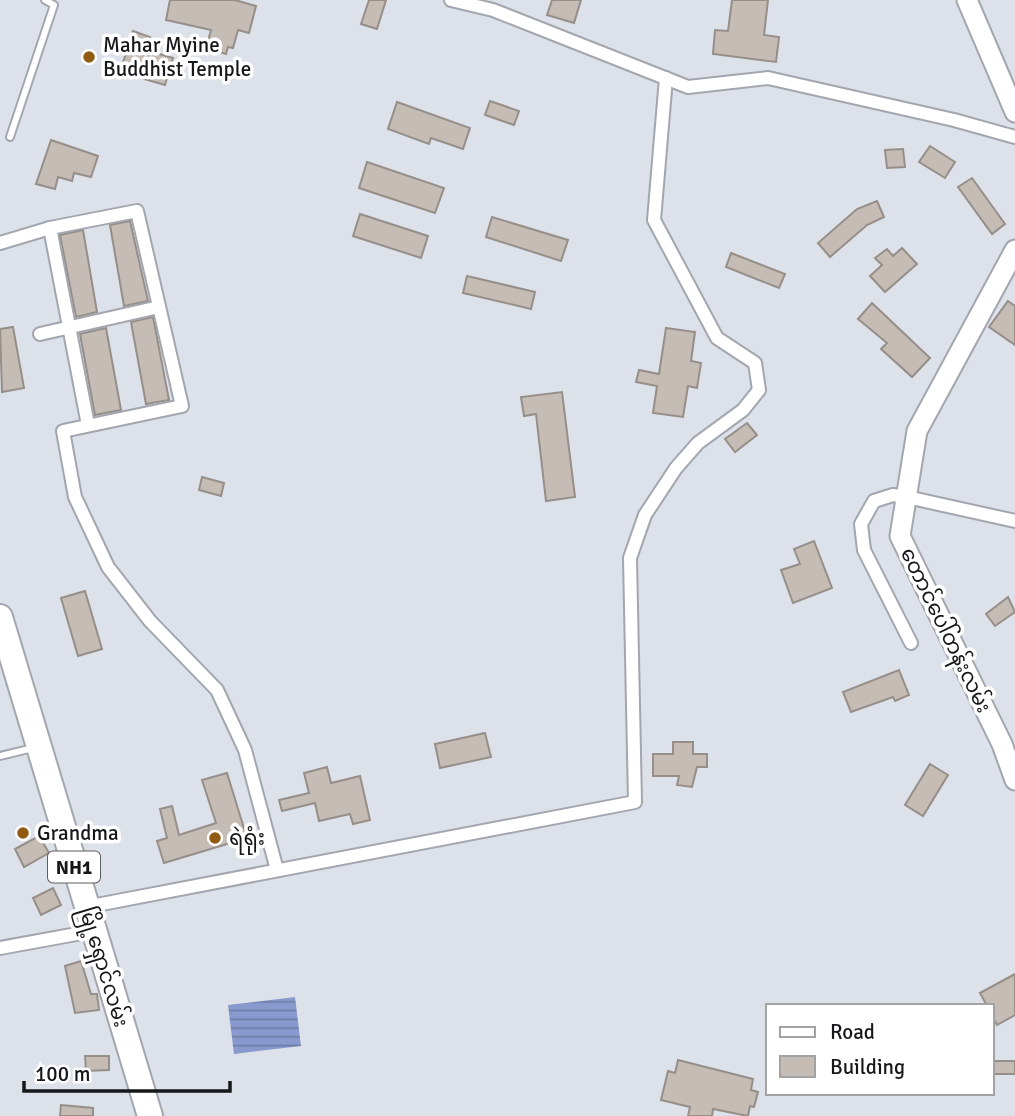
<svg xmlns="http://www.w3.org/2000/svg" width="1015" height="1116" font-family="Signika,'Noto Sans Myanmar',sans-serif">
	<defs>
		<pattern id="water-rules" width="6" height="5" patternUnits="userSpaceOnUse" patternTransform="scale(1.75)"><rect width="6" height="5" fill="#889acd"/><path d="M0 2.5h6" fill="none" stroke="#6e7da6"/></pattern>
	</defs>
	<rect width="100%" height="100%" fill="#dde1ea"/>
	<path fill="url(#water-rules)" d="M295 997 301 1046 234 1054 228 1005Z"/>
	<g fill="#c4bcb5" stroke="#968f89" stroke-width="2">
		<path d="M170 0H235L256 6 249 33 238 30 233 48 228 47 226 54 206 48 211 30 166 20Z"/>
		<path d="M369 0H386L377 29 361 24Z"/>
		<path d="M552 0H581L574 23 547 15Z"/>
		<path d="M732 0H768L764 35 779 37 776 62 713 54 715 30 728 31Z"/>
		<path d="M133 31 150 37 146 50 173 58 165 85 120 72Z"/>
		<path d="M490 101 519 111 514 125 485 115Z"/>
		<path d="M397 102 470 128 463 149 431 138 429 144 388 129Z"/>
		<path d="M51 140 98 156 91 177 74 173 72 181 58 177 55 189 36 184Z"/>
		<path d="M930 146 955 162 945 178 919 162Z"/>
		<path d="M903 149 905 167 887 168 885 150Z"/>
		<path d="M367 162 444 188 435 213 359 188Z"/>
		<path d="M972 178 1005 224 992 234 958 187Z"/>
		<path d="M877 201 884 217 867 225 830 257 818 243 857 209Z"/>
		<path d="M360 214 428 236 421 258 353 236Z"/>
		<path d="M492 217 568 240 561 261 486 237Z"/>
		<path d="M130 221 148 301 124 306 110 225Z"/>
		<path d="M83 230 97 312 76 317 60 235Z"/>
		<path d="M902 248 917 264 885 292 870 276 882 265 875 258 887 249 893 256Z"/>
		<path d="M731 253 785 274 779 288 726 267Z"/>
		<path d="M467 276 535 292 531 309 463 293Z"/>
		<path d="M1008 301 1015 306V345L989 327Z"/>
		<path d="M872 303 930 358 912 377 881 349 887 343 858 319Z"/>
		<path d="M153 317 169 400 146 404 131 322Z"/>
		<path d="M13 327 24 388 2 392 0 329Z"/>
		<path d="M106 328 121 410 95 415 80 334Z"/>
		<path d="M666 328 695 332 691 361 701 363 697 388 688 386 683 417 653 413 657 386 636 382 639 370 659 374Z"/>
		<path d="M562 392 575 497 546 501 536 414 524 416 521 397Z"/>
		<path d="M747 423 757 435 735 452 725 439Z"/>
		<path d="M202 477 224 483 221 496 199 490Z"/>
		<path d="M814 541 832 588 793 603 781 570 800 564 794 549Z"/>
		<path d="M85 591 102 649 78 656 61 598Z"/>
		<path d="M1008 597 1015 612 995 626 986 614Z"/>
		<path d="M899 670 909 695 895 701 893 697 851 712 843 692Z"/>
		<path d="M485 733 491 757 440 768 435 744Z"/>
		<path d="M673 742H693V754H707V767H697L692 787 677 785 679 776H653V754H673Z"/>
		<path d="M930 764 948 775 923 816 905 805Z"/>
		<path d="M327 767 331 783 360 776 370 820 353 824 350 814 319 821 315 803 282 811 279 800 309 793 304 773Z"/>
		<path d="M227 773 247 838 164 863 157 841 167 838 160 809 172 806 179 835 216 823 202 780Z"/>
		<path d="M39 836 49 853 24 867 15 849Z"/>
		<path d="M53 888 61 905 41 915 33 898Z"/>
		<path d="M81 961 91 994H97L99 1010 75 1013 65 966Z"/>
		<path d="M1015 974V1015L997 1025 992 1016V1006H987L980 993Z"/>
		<path d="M85 1056H109V1070L86 1071Z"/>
		<path d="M678 1060 753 1079 751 1090 758 1092 754 1107 750 1106 748 1116 713 1109 712 1116H688L690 1107 661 1100 668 1071 675 1073Z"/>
		<rect x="992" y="1061" width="23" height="13"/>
		<path d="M61 1105 93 1108V1116H60Z"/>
	</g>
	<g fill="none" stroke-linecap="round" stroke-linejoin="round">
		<defs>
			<g id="lane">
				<path d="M10 137 54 5 45 0"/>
				<path d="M0 756 33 748"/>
			</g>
			<g id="street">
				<path d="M451 0 493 10 688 87 768 78 954 120 1015 137"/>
				<path d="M50 228 88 425"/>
				<path d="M0 243 50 228 137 211 182 406 63 431 75 497 108 567 150 621 217 690 245 750 277 870"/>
				<path d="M40 334 159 307"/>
				<path d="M911 643 864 550 861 524 874 501 893 495 907 497 1015 521"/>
				<path d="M86 907 635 802 630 558 645 515 676 468 698 443 743 410 759 390 755 363 717 338 654 220 666 78"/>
				<path d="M0 948 93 931"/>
			</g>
			<g id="secondary">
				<path d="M967 0 1015 112"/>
				<path d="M1015 250 917 431 900 536 1002 744 1015 780"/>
			</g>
			<path id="highway" d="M0 617 150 1116"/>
		</defs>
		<use href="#lane" stroke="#a3a6af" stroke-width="10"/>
		<use href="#street" stroke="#a3a6af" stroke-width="16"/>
		<use href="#secondary" stroke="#a3a6af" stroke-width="23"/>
		<use href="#highway" stroke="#a3a6af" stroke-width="28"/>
		<use href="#lane" stroke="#fff" stroke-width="6"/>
		<use href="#street" stroke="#fff" stroke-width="12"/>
		<use href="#secondary" stroke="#fff" stroke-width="19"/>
		<use href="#highway" stroke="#fff" stroke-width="24"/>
	</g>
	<g fill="#925b13" stroke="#fff" stroke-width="2.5">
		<circle cx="89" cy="57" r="7"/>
		<circle cx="23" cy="833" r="7"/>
		<circle cx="215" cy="838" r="7"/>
	</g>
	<g text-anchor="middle" stroke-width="7" stroke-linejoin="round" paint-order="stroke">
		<rect fill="#fff" stroke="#5c5d5f" stroke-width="2" x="48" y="851.5" width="52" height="31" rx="5"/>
		<g font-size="19" font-weight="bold" fill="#16171a">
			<text x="74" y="874">NH1</text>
		</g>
		<g font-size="21" fill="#16171a" stroke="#fff" text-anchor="start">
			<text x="103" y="52">Mahar Myine<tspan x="103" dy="24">Buddhist Temple</tspan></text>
			<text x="37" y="840">Grandma</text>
			<text x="229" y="845">ရဲရုံး</text>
		</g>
		<g font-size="21" fill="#16171a" stroke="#fff">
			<text transform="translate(946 630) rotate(64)" y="7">တောင်ပေါ်တန်းလမ်း</text>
			<text transform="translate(104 967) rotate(73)" y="7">မြို့ရှောင်လမ်း</text>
		</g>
	</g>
	<rect x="766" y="1004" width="228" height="91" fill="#ffffff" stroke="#a2a2a3" stroke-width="2"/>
	<rect x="780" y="1027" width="35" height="10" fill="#ffffff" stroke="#a2a2a3" stroke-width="2"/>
	<text x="830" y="1039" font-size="21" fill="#16171a">Road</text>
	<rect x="780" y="1056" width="35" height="21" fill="#c4bcb5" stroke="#a2a2a3" stroke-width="2"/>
	<text x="830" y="1074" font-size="21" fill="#16171a">Building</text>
	<path d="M24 1081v10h206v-10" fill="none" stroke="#16171a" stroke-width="3.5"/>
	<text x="35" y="1081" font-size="21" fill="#16171a" stroke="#ffffff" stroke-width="5" paint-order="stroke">100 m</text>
</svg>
